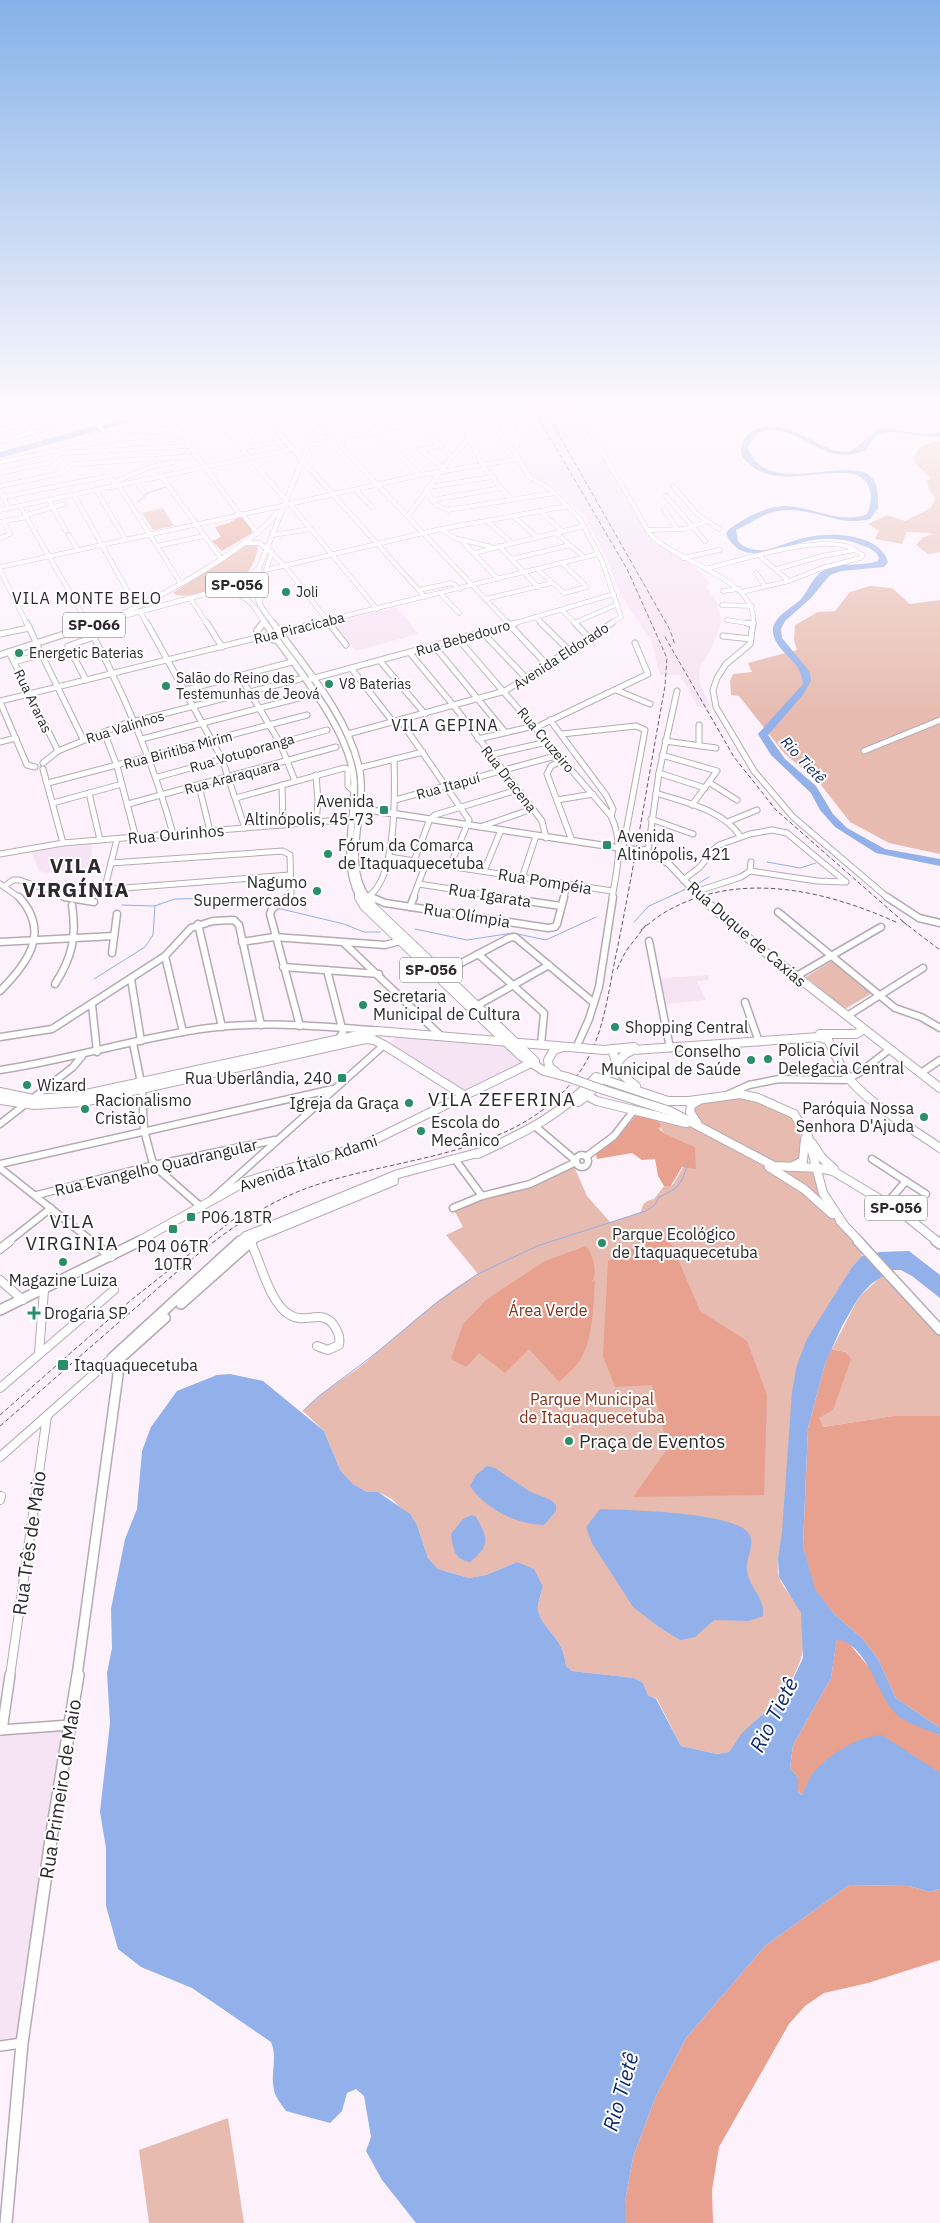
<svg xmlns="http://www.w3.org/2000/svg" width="940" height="2223" font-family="'IBM Plex Sans',sans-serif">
	<rect width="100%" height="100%" fill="#fdf2fc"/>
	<g fill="#f6e4f4">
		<path d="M527 407H573L650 540 695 567 710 584 706 586 718 604 721 623 714 643 700 668 699 681 710 707H698L680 675H660L651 640 621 595 607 559 584 516 552 486 534 476 526 467 521 457V444L529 412Z"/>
		<path d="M397 607 418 634 355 651 333 622Z"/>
		<path d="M92 844 91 868 47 873 39 871 31 851Z"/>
		<path d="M708 975 709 980 697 981 706 1000 666 1004 661 978Z"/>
		<path d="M396 1037 505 1046 522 1063 465 1092 388 1044Z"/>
		<path d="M66 1729 17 2038 0 2039V1735Z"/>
	</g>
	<g fill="#e7bbaf">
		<path d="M932 442H940V552L928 554 916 545 923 537 932 535 930 533 907 532 902 544 875 539 879 531 868 524 887 515 905 521 931 508 935 499 929 489 927 481 931 478 915 463 914 457 919 448Z"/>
		<path d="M163 508 174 526 153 530 142 513Z"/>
		<path d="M251 544 256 545 258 549C255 559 252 569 244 576 234 584 182 602 173 593L244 546Z"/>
		<path d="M870 586 892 588 910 604 940 600V854L889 843 850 822 821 785 784 753 739 696 731 695 730 681 733 674 752 672 748 663 797 650 794 640 795 625 818 612 835 611 850 592Z"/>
		<path d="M835 959 874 992 845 1009 806 977Z"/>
		<path d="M748 1097 787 1114 800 1127 802 1154 797 1164 774 1163 705 1125 694 1113 695 1106 702 1101Z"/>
		<path d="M653 1117C662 1119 671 1120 679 1123 723 1138 852 1210 862 1256L852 1267 819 1322 778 1558C778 1564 777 1572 779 1577 783 1591 798 1600 801 1613 817 1681 763 1705 729 1752L717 1754 681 1746 657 1699 648 1695 643 1683 634 1678 572 1671 566 1666C564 1637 543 1631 538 1610 537 1604 541 1594 543 1587L517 1562 486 1575 469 1578 438 1569 428 1558 417 1525 392 1499 378 1492H367L353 1484 340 1470 324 1431 303 1411C321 1391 345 1379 366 1362 402 1332 437 1297 478 1274L446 1235 463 1227 454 1210 483 1198 535 1185 573 1164 587 1196 610 1222 641 1212C642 1203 646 1201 654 1199L664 1186 670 1187 674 1183 695 1147 664 1133Z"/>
		<path d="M814 1167 826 1201 785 1171Z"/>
		<path d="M882 1276 940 1335V1416H893L823 1427 818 1418 833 1410 845 1352 832 1349 859 1297Z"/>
		<path d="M228 2118 244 2223H149L139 2150Z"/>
	</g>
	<g fill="#e8a18f">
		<path d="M240 516 251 525 252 533 222 551 212 541 221 537 215 527 229 523Z"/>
		<path d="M638 1113 653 1117 661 1125 659 1129 664 1133 695 1147 696 1169 682 1167 670 1187 664 1186 658 1176 655 1159 642 1160 632 1153 597 1159 596 1154 617 1138Z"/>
		<path d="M658 1235 672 1245 700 1311 747 1341 767 1395 764 1495 633 1497 668 1448 652 1385 615 1387 603 1356 608 1261Z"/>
		<path d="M586 1246C593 1255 598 1272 592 1282L595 1280C593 1306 594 1341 578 1363 573 1370 565 1376 559 1382L529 1349 505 1373 479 1353 466 1367 451 1359 463 1324 487 1299 545 1261Z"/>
		<path d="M831 1349 845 1352 851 1359 833 1410 819 1418 823 1427 893 1416H940V1728L896 1698 878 1659 862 1638 834 1614 814 1589 803 1546 808 1428 825 1364Z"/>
		<path d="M837 1638 847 1641 873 1672 890 1705 940 1735V1773L933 1771 813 1773 802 1795 798 1791V1777L790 1768 793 1745 831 1678Z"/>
		<path d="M849 1885 909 1886 930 1892 940 1889V1960L868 1983 824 1993 805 2006 789 2024 719 2147 712 2190 713 2223H625V2202L633 2157 656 2096 686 2038 765 1946Z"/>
	</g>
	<g fill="#92b0e9">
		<path d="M849 407H855L857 411C871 417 885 410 900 408 913 407 927 407 940 409V413C929 410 917 410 905 411 888 412 861 426 849 407Z"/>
		<path d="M760 428C773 427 786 427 798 433 812 439 825 450 841 451 862 454 864 431 883 429 898 427 930 440 940 431V437C923 440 890 426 877 435 872 438 869 447 865 451 854 455 843 456 831 453 806 445 765 408 748 448 768 504 864 445 876 485 878 491 878 501 878 508L870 519C838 528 810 505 778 511 764 513 749 524 736 530L738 541 743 546C750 549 757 551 765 550 780 547 794 539 809 537 833 532 880 534 888 562L884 567 841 571 830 575 811 598 785 621 781 629 782 638 805 666 810 673 811 681 802 696 768 735 785 759 816 786 833 814 847 828 885 849 940 859V866L876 853 835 827 820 810 811 793 771 755 758 734 803 684C801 660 781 656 774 637 767 619 791 609 801 599 812 586 813 572 832 567 847 563 863 566 878 561L879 558C876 550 869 548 861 545 845 538 826 537 808 541 781 547 742 569 726 534L729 529C745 518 766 506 786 506 814 507 841 525 867 514 873 501 873 484 859 476 854 473 847 473 840 473 808 472 771 488 745 460 740 455 740 448 743 442 746 434 753 430 760 428Z"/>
		<path d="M909 1251 940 1275V1298L912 1276 901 1270H892L871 1284 859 1297 842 1326 825 1364 808 1428 803 1546 815 1589 834 1614 862 1638 878 1659 896 1698 940 1728V1735C928 1730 912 1725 901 1718 876 1700 872 1647 837 1639L831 1678 793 1745 790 1768 798 1777V1791L802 1795C805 1788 809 1779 813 1773 829 1755 857 1736 882 1735L940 1773V1889L930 1892 909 1886 849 1885 765 1946 686 2038 656 2096 633 2157 625 2202V2223H416L382 2180 366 2151 371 2137 364 2096 356 2089 347 2093 342 2111 330 2123 286 2111C282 2105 275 2097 274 2090 270 2074 278 2058 271 2042L192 1988 141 1967 118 1949 106 1906V1848L100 1812 110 1723 107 1673 112 1648 111 1609 125 1539 137 1509 142 1451 151 1427 177 1391 217 1375 230 1374 263 1381 324 1431 340 1470 353 1484 367 1492H378L410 1514 417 1525 428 1558 438 1569 469 1578 486 1575 517 1562 534 1569 543 1587C541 1594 537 1604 538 1610 543 1631 564 1637 566 1666L572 1671 634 1678 643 1683 648 1695 656 1699 681 1746 717 1754 729 1752 742 1733 774 1704 794 1677 803 1658 801 1613 779 1577 778 1558 782 1532 792 1392 797 1365 807 1339 852 1267 862 1256 880 1252Z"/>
		<path d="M487 1466 495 1468 529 1491 551 1500 556 1505V1511L544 1525C518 1525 485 1509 470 1486L476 1475Z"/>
		<path d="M600 1509C626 1510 737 1512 749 1534 756 1545 745 1559 747 1571 750 1589 765 1597 763 1616L749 1621 714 1620 695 1637 680 1640 659 1627 633 1607 592 1543 586 1527Z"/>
		<path d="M472 1515 476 1517C488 1539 491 1544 470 1562 454 1560 453 1548 451 1534L463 1519Z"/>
	</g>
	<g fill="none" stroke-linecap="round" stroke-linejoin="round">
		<g stroke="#92b0e9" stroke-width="1">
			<path d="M137 503 148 493 166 487"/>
			<path d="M767 862 800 868 816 863"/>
			<path d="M694 886 709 877"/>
			<path d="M122 905 154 906 175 899 239 898 255 899 273 906"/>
			<path d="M277 908 344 924 364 932H380"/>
			<path d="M634 922 649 906 686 889"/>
			<path d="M415 929 467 940 513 933 546 940 596 917"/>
			<path d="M94 979 145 947 153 935 155 906"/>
			<path d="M303 1411 319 1396 371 1357 435 1304 476 1275 537 1246 646 1211 655 1205 659 1197C680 1188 682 1183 688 1162"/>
		</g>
		<path stroke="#92b0e9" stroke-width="5.5" d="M0 455 129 419 193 407"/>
		<defs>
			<g id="minor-far4">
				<path d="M91 407 111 421 177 407"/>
				<path d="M301 407 319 423"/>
				<path d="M351 407 420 475"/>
				<path d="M472 407 492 421"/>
				<path d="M576 407C595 440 615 473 634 506 640 516 646 532 655 539 682 563 759 581 753 624"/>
				<path d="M0 408 3 407"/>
				<path d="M258 410 300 457"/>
				<path d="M216 418 284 498"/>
				<path d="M0 419 46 407"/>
				<path d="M107 420 98 425 111 439"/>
				<path d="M495 421 498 416V407"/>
				<path d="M494 422 500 435 516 454 529 477 549 488 580 519 602 561 621 617 610 624"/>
				<path d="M22 424 40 440"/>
				<path d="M321 425 509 624"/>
				<path d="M175 426 240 515"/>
				<path d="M419 427 452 456"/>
				<path d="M0 430 90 407"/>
				<path d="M252 433 259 445"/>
				<path d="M470 437 482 465 511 500"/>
				<path d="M130 438 181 435"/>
				<path d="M0 441 131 407"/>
				<path d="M437 446 420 450 443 468"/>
				<path d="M241 448 285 441"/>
				<path d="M63 453 189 446"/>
				<path d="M516 454 523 407"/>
				<path d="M303 461 425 597"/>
				<path d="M0 462 274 407"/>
				<path d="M0 473 47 463 65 450"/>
				<path d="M162 477 220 557"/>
				<path d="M114 482 151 467 174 462"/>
				<path d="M137 482 144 492"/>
				<path d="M0 486 58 474 74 464 198 456"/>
				<path d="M119 486 180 582"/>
				<path d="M673 486 697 514 719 529"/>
				<path d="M429 487 492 477"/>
				<path d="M96 490 126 540"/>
				<path d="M356 490 373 508"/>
				<path d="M0 491 9 508"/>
				<path d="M426 491 436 505 448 510 554 493"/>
				<path d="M74 495 137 608"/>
				<path d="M666 496 705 541"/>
				<path d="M3 497 109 476 114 482 113 487"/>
				<path d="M49 500 66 531"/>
				<path d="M432 500 501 488"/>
				<path d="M290 504 377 609"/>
				<path d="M285 505 420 475 518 459"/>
				<path d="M20 506 88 624"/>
				<path d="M664 509 677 529"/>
				<path d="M0 510 478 410"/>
				<path d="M540 511 562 531"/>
				<path d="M242 514 257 532"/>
				<path d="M26 515 64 504"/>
				<path d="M408 516 443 468 470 437 459 418 440 407"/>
				<path d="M513 516 537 537"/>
				<path d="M487 521 512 543"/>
				<path d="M0 522 27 517"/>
				<path d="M441 529 455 538 492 547"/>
				<path d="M647 530 685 529 705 522"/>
				<path d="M556 533 584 557"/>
				<path d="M69 535 78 550"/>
				<path d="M273 535 310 529"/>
				<path d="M0 538 10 534 4 521"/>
				<path d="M461 540 498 579"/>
				<path d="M157 546 204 536"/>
				<path d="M499 546 538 587"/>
				<path d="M267 549 285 566 330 624"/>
				<path d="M474 553 584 526"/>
				<path d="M761 557 789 581"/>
				<path d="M683 558 720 550"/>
				<path d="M512 559 570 545"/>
				<path d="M0 567 281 506"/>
				<path d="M537 569 564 593 587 587 562 563"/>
				<path d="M705 569C742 560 809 537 846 546 852 547 858 552 863 555L860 558 822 568 789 581 742 592"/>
				<path d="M777 569 822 556 855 550"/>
				<path d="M0 570 27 624"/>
				<path d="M266 570 441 529 568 506"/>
				<path d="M756 573 765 586"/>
				<path d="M419 590 452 583 460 589"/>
				<path d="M723 591 739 589"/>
				<path d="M440 593 459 613"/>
				<path d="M191 599 207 624"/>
				<path d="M485 599 552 583"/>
				<path d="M260 605 263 578 272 552"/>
				<path d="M722 605 752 606"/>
				<path d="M562 610 576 624"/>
				<path d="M141 613 147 624"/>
				<path d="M535 617 543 624"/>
				<path d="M727 620 753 624"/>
				<path d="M574 623 618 604"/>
				<path d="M312 624 598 554"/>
				<path d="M512 624 614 594"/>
			</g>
			<g id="minor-far3">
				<path d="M27 623 35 640"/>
				<path d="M147 623 222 759 245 828"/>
				<path d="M207 623 222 647"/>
				<path d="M329 623 346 645"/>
				<path d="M508 623 548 666"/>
				<path d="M541 623 570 651"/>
				<path d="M575 623 590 639"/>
				<path d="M747 623 753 624"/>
				<path d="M753 623 750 644 726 664 717 678 713 690 716 707 754 771 793 817 888 898"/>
				<path d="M88 626C124 693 153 761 173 834"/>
				<path d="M483 633 527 679"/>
				<path d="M0 634 29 628"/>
				<path d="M723 636 751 639"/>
				<path d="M459 640 611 816C624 843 617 870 612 898"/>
				<path d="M36 643 83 739"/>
				<path d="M435 647 505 732"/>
				<path d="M9 652 58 751"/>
				<path d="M410 653 454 706 542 821 546 838"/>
				<path d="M380 661 425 714"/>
				<path d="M14 662 42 654"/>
				<path d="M351 668 393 722"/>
				<path d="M240 676 280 743 295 781"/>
				<path d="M311 679 516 623"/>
				<path d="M86 680 68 646 94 637"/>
				<path d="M185 690 292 662"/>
				<path d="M616 690 650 704"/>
				<path d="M0 701 317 623"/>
				<path d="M0 702 27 765 35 767"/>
				<path d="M400 720 469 820 450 866"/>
				<path d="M550 720 606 795 613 809 611 816"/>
				<path d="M699 725V745"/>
				<path d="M535 728 648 674 635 643"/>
				<path d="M104 732 117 766 136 838"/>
				<path d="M348 734 505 691 612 623"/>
				<path d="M562 734 636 726 645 730 623 848"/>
				<path d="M142 739 310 695"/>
				<path d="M478 739 534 726"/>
				<path d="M665 741 716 748"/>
				<path d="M0 742 16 738"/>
				<path d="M864 751 940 720"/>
				<path d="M490 755 547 742"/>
				<path d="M662 755 717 771 692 805"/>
				<path d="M563 760 551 766 547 774 571 838"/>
				<path d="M43 763 58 751 124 724 300 679"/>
				<path d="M359 768 423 752"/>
				<path d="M43 769 63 843"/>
				<path d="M659 773 705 788"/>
				<path d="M316 775 318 801 316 821"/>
				<path d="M158 777 327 730"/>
				<path d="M48 783 307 715"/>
				<path d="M710 783 737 800"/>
				<path d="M282 785 283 825"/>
				<path d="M199 786 210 831"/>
				<path d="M89 793 100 840"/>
				<path d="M656 793C686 803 722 809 740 836"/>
				<path d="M236 798 344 768 348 769V786L354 791"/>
				<path d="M395 800 559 755"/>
				<path d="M557 800 593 794"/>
				<path d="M53 803 122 784"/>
				<path d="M128 804 336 747"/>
				<path d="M651 819 693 834"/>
				<path d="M730 821 757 810"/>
				<path d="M480 827 532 809"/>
				<path d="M117 839 106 883 108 888 112 889 290 875"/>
				<path d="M648 851 659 773 677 691"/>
				<path d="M0 854 63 843 352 819"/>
				<path d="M389 857 612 891"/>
				<path d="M414 861 430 819 435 815 517 790"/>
				<path d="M111 863 283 851 290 855 291 894 286 898"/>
				<path d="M484 871 501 830"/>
				<path d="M750 871 751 862"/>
				<path d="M522 878 536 836"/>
				<path d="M683 880 700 867 712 851 719 845 750 834 772 830 787 833 846 882 817 881 750 871 741 877 695 892"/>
				<path d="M0 884 20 898"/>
				<path d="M419 884 508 898"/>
				<path d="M5 886 13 880H19L71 898"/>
				<path d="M367 897C397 882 395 789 394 759"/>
				<path d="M371 897 373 898"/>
				<path d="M413 898 426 863"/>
				<path d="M564 898 567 885"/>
			</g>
			<g id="minor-far2">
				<path d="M64 897 94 902"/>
				<path d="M288 897 272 909 270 914 300 1026"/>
				<path d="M371 897 385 903 548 928 555 927 557 924 564 897"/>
				<path d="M500 897 561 906"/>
				<path d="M887 897 919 918 940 923"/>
				<path d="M410 907 414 897"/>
				<path d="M778 912 895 1008 921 1017 940 1028"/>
				<path d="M198 924 222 1027"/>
				<path d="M649 941 670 1048"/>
				<path d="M0 942 114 936"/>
				<path d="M242 942 274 937 385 945 400 941"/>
				<path d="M344 943 441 1036"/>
				<path d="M112 953 117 914"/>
				<path d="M478 954 544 1013 541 1045"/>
				<path d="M165 956 183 1032"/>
				<path d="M283 967 379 974"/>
				<path d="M327 970 343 1032 339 1038"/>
				<path d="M444 972 509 938 515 937 594 1003"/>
				<path d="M795 977 881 927"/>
				<path d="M131 979 141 1041"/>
				<path d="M55 984C72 958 77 936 72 905"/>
				<path d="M0 991C28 963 51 932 19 897"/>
				<path d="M745 1002 759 1042"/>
				<path d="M92 1005 97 1052"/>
				<path d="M478 1005 549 965"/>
				<path d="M847 1016 923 968"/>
				<path d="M0 1037 52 1029 165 956 191 928 213 921 234 920 239 925 261 1025"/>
				<path d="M133 1043 142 1088 144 1130 152 1160 159 1170 200 1206"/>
				<path d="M576 1048 589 1019 599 987 613 897"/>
				<path d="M0 1070C70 1060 138 1037 209 1028 263 1021 318 1026 372 1030"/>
				<path d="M921 1073 940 1060"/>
				<path d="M729 1094 749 1085 779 1079 845 1080 859 1073 890 1049"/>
				<path d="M0 1124 73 1067 82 1056"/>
				<path d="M536 1127 575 1160"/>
				<circle cx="582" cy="1161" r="6"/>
				<path d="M587 1156 614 1136 635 1109"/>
				<path d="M872 1159 926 1194"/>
				<path d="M457 1162 482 1196"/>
				<path d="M0 1164 333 1089"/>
				<path d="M0 1168 93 1242"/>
				<path d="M37 1195 154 1165 275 1140"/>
				<path d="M213 1198 384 1045"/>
				<path d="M887 1203 906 1181"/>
				<path d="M453 1208 482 1196 530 1184 576 1162"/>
				<path d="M249 1240 250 1242"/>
				<path d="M8 1242 51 1208"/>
			</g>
			<g id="minor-far1">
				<path d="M91 1241 111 1257"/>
				<path d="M250 1241C261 1262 269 1303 290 1315 306 1325 323 1307 335 1327 339 1334 340 1337 339 1345L328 1350 317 1346"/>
				<path d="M0 1249 10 1241"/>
				<path d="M0 1280 23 1300"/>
				<path d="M39 1353 44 1290"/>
				<path d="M0 1388 114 1290"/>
				<path d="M0 1457 112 1358"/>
				<path d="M0 1500 1 1496"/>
				<path d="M10 1676 47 1416"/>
			</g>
			<g id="minor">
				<path d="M0 1730 70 1725"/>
				<path d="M2 1730 10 1675"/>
				<path d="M0 2046 22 2043"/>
			</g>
			<g id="major-far4">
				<path d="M244 543H259L267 549"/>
				<path d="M259 568C254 599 255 599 274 624"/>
				<path d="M207 594C246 593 245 593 266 624"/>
				<path d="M124 613C168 593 248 549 278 512"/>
				<path d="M94 624 227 588 248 578 259 568 312 436 329 420 357 407"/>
				<path d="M262 624 264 621"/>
			</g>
			<g id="major-far3">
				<path d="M263 623 257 631 258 636 276 640"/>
				<path d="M265 623C294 665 351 730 354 781 356 821 340 860 360 898"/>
				<path d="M273 623C304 667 346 713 359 767 369 808 340 860 367 898"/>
				<path d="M0 655 99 623"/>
				<path d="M356 808 627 849"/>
				<path d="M645 850 669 864 701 898"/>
			</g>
			<g id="major-far2">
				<path d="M359 897 364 906 521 1056 544 1071 567 1077"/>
				<path d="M700 897 760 948 940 1088"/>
				<path d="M820 1034H856L861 1031"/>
				<path d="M828 1040C835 1053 841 1070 851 1081 875 1108 910 1127 940 1148"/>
				<path d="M612 1049 619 1072 636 1086"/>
				<path d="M604 1050 634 1047"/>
				<path d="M556 1072 549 1067 548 1060 554 1050 563 1047"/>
				<path d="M604 1090 670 1111 774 1166 819 1168 833 1171 901 1212 938 1242"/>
				<path d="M586 1091 591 1098 597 1101 686 1123"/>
				<path d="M0 1092 33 1099 77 1096 377 1031 581 1048"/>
				<path d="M0 1100 34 1105 83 1102 365 1039 374 1040 384 1045 465 1096"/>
				<path d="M578 1102 588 1095 625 1054 633 1050 820 1037 828 1040"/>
				<path d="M697 1123 690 1112 691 1105 698 1101"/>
				<path d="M812 1143 822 1158 834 1169"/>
				<path d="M478 1154C525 1132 560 1116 596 1077L668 1101H689L740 1094 758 1098 794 1114 808 1136 823 1193 844 1225"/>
				<path d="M769 1167 804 1189 832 1214"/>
				<path d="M791 1167 803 1161 805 1139"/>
				<path d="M840 1221 860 1242"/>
				<path d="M137 1242 245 1182 362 1146 535 1061 374 908 366 897"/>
				<path d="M239 1242 246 1236 398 1174 481 1152"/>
				<path d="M250 1242 255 1238 394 1181"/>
			</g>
			<g id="major-far1">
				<path d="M858 1241 940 1330"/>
				<path d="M936 1241 940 1244"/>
				<path d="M181 1304 252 1241"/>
				<path d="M0 1310 140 1241"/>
				<path d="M116 1362 165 1318"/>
				<path d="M77 1676 118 1375 116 1362 112 1358 240 1241"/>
			</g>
			<path id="major" d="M6 2223 22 2043 52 1832 78 1675"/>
		</defs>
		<use href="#minor-far4" stroke="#b5aab4" stroke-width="5"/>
		<use href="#minor-far3" stroke="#b5aab4" stroke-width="7"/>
		<use href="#minor-far2" stroke="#b5aab4" stroke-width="9"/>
		<use href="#minor-far1" stroke="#b5aab4" stroke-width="10"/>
		<use href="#minor" stroke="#b5aab4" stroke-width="12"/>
		<use href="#major-far4" stroke="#b5aab4" stroke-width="5.5"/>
		<use href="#major-far3" stroke="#b5aab4" stroke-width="8"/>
		<use href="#major-far2" stroke="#b5aab4" stroke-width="10"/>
		<use href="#major-far1" stroke="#b5aab4" stroke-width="12"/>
		<use href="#major" stroke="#b5aab4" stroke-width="14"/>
		<use href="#minor-far4" stroke="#fff" stroke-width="4"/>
		<use href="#minor-far3" stroke="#fff" stroke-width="5"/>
		<use href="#minor-far2" stroke="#fff" stroke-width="6"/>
		<use href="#minor-far1" stroke="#fff" stroke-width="8"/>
		<use href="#minor" stroke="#fff" stroke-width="9"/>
		<use href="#major-far4" stroke="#fff" stroke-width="4.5"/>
		<use href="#major-far3" stroke="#fff" stroke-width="5.5"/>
		<use href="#major-far2" stroke="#fff" stroke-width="8"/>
		<use href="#major-far1" stroke="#fff" stroke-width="9"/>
		<use href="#major" stroke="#fff" stroke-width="11"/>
		<g stroke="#635d63" stroke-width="1" stroke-dasharray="4.5 2.5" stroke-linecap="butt">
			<path d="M543 407 670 630 675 645"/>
			<path d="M665 637 734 757 776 810 907 925"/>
			<path d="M902 921 940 950"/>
			<path d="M641 930C650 923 659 915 669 910 741 870 828 891 898 923"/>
			<path d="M617 969 626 951 646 925"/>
			<path d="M0 1415 131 1300 234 1219"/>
			<path d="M0 1426C44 1388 88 1349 132 1311 187 1263 245 1208 316 1185 406 1155 523 1156 581 1070 605 1034 608 991 617 950 635 862 649 774 665 686L667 658 627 569 532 407"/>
		</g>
		<defs>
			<path id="major-bridge-far1" d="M627 849 645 850"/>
			<g id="major-bridge">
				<path d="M581 1048 604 1050"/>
				<path d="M567 1077 604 1090"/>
			</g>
		</defs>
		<use href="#major-bridge-far1" stroke="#b5aab4" stroke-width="8" stroke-linecap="butt"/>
		<use href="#major-bridge" stroke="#b5aab4" stroke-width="10" stroke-linecap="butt"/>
		<use href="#major-bridge-far1" stroke="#fff" stroke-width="5.5"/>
		<use href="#major-bridge" stroke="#fff" stroke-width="8"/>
	</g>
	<linearGradient id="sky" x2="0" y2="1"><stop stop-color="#85b2e8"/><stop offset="0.57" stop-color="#fef9fe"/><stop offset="1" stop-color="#fef9fe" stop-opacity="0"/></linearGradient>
	<rect width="940" height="718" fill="url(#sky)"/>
	<g fill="#298e69" stroke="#fff" stroke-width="2">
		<circle cx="286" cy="592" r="5"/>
		<circle cx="19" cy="653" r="5"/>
		<circle cx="329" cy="684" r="5"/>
		<circle cx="166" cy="686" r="5"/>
		<rect x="379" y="805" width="10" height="10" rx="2.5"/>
		<rect x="602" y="840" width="10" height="10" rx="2.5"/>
		<circle cx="328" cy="854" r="5"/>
		<circle cx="317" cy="891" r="5"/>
		<circle cx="363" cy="1005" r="5"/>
		<circle cx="615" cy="1027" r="5"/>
		<circle cx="768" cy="1059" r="5"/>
		<circle cx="751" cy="1060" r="5"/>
		<rect x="337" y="1073" width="10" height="10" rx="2.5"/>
		<circle cx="27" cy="1085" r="5"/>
		<circle cx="409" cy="1103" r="5"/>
		<circle cx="85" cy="1109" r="5"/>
		<circle cx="924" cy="1117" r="5"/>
		<circle cx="421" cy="1131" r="5"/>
		<rect x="186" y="1212" width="10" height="10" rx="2.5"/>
		<rect x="168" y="1224" width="10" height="10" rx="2.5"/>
		<circle cx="602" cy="1243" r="5"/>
		<circle cx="63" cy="1262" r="5"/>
		<path d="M31.5 1305.5h5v5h5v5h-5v5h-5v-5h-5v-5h5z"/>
		<rect x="57" y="1359" width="12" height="12" rx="2.5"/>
		<circle cx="569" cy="1441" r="5"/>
	</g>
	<g text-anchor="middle" stroke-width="4" stroke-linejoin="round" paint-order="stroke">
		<g font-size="14" fill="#2d292d" stroke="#fff" text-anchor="start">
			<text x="296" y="597">Joli</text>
			<text x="29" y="658">Energetic Baterias</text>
			<text x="176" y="683">Salão do Reino das<tspan x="176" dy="16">Testemunhas de Jeová</tspan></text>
			<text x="339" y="689">V8 Baterias</text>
		</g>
		<g font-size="14" fill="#2d292d" stroke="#fff">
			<text transform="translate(299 628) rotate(-14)" y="5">Rua Piracicaba</text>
			<text transform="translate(463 638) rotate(-16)" y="5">Rua Bebedouro</text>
			<text transform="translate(561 656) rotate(-33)" y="5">Avenida Eldorado</text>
			<text transform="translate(33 701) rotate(64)" y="5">Rua Araras</text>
			<text transform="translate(125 727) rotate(-17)" y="5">Rua Valinhos</text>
			<text transform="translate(546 740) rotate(50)" y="5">Rua Cruzeiro</text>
			<text transform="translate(178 750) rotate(-15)" y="5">Rua Biritiba Mirim</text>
			<text transform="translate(242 753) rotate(-16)" y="5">Rua Votuporanga</text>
			<text transform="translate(232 777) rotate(-15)" y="5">Rua Araraquara</text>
			<text transform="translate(509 779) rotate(52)" y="5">Rua Dracena</text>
			<text transform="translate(448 786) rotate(-16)" y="5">Rua Itapuí</text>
		</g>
		<g fill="#fff" stroke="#6c696c" stroke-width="1">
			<rect x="206" y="572.5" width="62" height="25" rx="4"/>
			<rect x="63" y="612.5" width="62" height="25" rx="4"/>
			<rect x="400" y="957.5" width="62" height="25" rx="4"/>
			<rect x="865" y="1195.5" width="62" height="25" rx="4"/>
		</g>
		<g font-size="15" font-weight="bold" fill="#2d292d">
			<text x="237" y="590">SP-056</text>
			<text x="94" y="630">SP-066</text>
			<text x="431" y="975">SP-056</text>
			<text x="896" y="1213">SP-056</text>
		</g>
		<g font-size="15" font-style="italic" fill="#0f2b6d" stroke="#fff">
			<text transform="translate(803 760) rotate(47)" y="5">Rio Tietê</text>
		</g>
		<g font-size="16" letter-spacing="1" fill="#2d292d" stroke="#fff">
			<text x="87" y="604">VILA MONTE BELO</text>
			<text x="445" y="731">VILA GEPINA</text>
		</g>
		<g font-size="16" fill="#2d292d" stroke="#fff" text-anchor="start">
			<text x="374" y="807" text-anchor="end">Avenida<tspan x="374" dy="18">Altinópolis, 45-73</tspan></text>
			<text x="617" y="842">Avenida<tspan x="617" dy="18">Altinópolis, 421</tspan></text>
			<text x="338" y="851">Fórum da Comarca<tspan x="338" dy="18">de Itaquaquecetuba</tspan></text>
			<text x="307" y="888" text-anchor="end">Nagumo<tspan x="307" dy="18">Supermercados</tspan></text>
			<text x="373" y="1002">Secretaria<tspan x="373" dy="18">Municipal de Cultura</tspan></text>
			<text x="625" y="1033">Shopping Central</text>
			<text x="778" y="1056">Policia Cívil<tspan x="778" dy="18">Delegacia Central</tspan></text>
			<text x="741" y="1057" text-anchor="end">Conselho<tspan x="741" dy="18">Municipal de Saúde</tspan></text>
			<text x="332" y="1084" text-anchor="end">Rua Uberlândia, 240</text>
			<text x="37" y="1091">Wizard</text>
			<text x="95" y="1106">Racionalismo<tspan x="95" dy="18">Cristão</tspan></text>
			<text x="399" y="1109" text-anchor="end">Igreja da Graça</text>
			<text x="914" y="1114" text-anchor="end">Paróquia Nossa<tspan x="914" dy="18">Senhora D'Ajuda</tspan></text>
			<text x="431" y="1128">Escola do<tspan x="431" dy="18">Mecânico</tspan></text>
			<text x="201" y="1223">P06 18TR</text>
			<text x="612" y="1240">Parque Ecológico<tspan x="612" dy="18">de Itaquaquecetuba</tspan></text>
			<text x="173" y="1252" text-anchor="middle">P04 06TR<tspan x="173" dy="18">10TR</tspan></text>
			<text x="63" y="1286" text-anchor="middle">Magazine Luiza</text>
			<text x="44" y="1319">Drogaria SP</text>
			<text x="74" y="1371">Itaquaquecetuba</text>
		</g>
		<g font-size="16" fill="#2d292d" stroke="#fff">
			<text transform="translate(176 834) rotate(-5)" y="6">Rua Ourinhos</text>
			<text transform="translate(545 881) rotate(9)" y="6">Rua Pompéia</text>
			<text transform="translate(490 895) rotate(9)" y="6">Rua Igarata</text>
			<text transform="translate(467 915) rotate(9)" y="6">Rua Olímpia</text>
			<text transform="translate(747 934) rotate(41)" y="6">Rua Duque de Caxias</text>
			<text transform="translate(308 1163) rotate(-19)" y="6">Avenida Ítalo Adami</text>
			<text transform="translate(156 1167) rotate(-13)" y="6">Rua Evangelho Quadrangular</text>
		</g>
		<g font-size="16" fill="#82301b" stroke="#fff">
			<text x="548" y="1316">Área Verde</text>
			<text x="592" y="1405">Parque Municipal<tspan x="592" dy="18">de Itaquaquecetuba</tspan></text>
		</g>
		<g font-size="19" letter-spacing="1" fill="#2d292d" stroke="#fff">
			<text x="502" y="1106">VILA ZEFERINA</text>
			<text x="72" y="1228">VILA<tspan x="72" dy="22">VIRGINIA</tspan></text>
		</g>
		<g font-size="19" fill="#2d292d" stroke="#fff" text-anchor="start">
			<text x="579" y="1448">Praça de Eventos</text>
		</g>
		<g font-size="19" fill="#2d292d" stroke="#fff">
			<text transform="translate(29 1543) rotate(-82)" y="7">Rua Três de Maio</text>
			<text transform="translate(60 1789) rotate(-81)" y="7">Rua Primeiro de Maio</text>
		</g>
		<g font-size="21" font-weight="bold" letter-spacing="1" fill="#2d292d" stroke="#fff">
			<text x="76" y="873">VILA<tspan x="76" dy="24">VIRGÍNIA</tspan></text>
		</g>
		<g font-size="21" font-style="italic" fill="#0f2b6d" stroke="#fff">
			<text transform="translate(774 1715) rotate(-63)" y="7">Rio Tietê</text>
			<text transform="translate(621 2092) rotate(-74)" y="7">Rio Tietê</text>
		</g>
	</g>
</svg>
